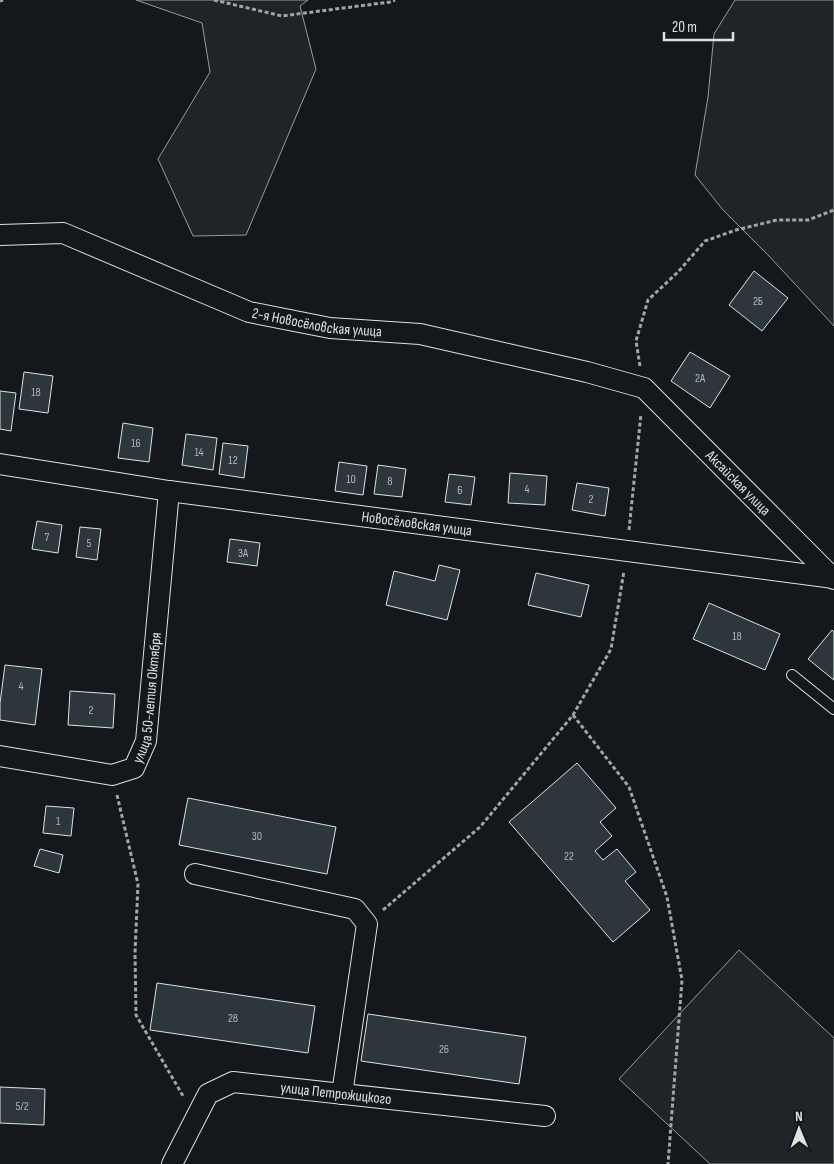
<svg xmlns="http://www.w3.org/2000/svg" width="834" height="1164" font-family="'Sofia Sans Condensed',sans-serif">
	<rect width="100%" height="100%" fill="#14181c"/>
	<g fill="#202428" stroke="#939e99">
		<path d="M136 0H308L300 6 316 69 246 235 193 236 158 159 210 72 202 23Z"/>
		<path d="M735 0H834V326L768 255 723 210 695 175 708 97 714 34Z"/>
		<path d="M739 950 834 1038V1164H710L619 1079Z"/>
	</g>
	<g fill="#2c363c" stroke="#d8e6dc">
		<path d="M754 271 788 298 762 331 729 305Z"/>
		<path d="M690 352 730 376 710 408 671 381Z"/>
		<path d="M24 372 53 376 48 413 19 409Z"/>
		<path d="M0 391 16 393 11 431 0 429Z"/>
		<path d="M123 423 153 428 149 462 118 458Z"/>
		<path d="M186 434 217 438 213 470 182 465Z"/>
		<path d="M223 443 248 446 244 478 219 474Z"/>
		<path d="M339 462 367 466 363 495 335 491Z"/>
		<path d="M378 465 406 469 402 497 374 494Z"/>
		<path d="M510 473 547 476 545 505 508 503Z"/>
		<path d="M449 474 475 477 471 505 445 502Z"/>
		<path d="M577 483 609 488 605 516 572 510Z"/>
		<path d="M37 521 62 525 58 553 32 549Z"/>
		<path d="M80 527 101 529 97 560 76 557Z"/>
		<path d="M230 539 260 543 257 566 227 562Z"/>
		<path d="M439 565 460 570 447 620 386 605 394 571 435 581Z"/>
		<path d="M536 573 589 585 581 617 528 605Z"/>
		<path d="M709 603 780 634 765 670 693 639Z"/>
		<path d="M832 630 834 632V680L808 659Z"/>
		<path d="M5 665 42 669 35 725 0 720V703Z"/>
		<path d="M70 691 115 694 113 728 68 725Z"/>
		<path d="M577 763 616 808 600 822 612 836 595 851 603 860 617 849 636 872 625 881 650 910 613 942 509 822Z"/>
		<path d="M188 798 336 827 327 874 179 845Z"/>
		<path d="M46 806 74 808 71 836 43 833Z"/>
		<path d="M40 849 63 855 59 873 34 866Z"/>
		<path d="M157 983 315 1006 308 1053 150 1030Z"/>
		<path d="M368 1014 526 1037 519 1084 361 1061Z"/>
		<path d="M0 1087 45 1089 44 1125 0 1123Z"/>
	</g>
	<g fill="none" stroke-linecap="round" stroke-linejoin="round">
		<defs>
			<path id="service" d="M792 675 834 709"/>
			<g id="minor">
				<path id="s1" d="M0 235 63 233 249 312 330 328 420 334 587 372 644 388 834 579"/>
				<path id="s2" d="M0 464 169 491 834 578"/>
				<path id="s3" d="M0 756 112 775 134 768 146 741 169 491"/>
				<path d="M195 874 355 909 367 924 342 1094"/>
				<path id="s4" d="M172 1164 208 1094 233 1082 545 1116"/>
			</g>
		</defs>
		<use href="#service" stroke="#d8e6dc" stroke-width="12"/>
		<use href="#minor" stroke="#d8e6dc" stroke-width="22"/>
		<g stroke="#9da8a2" stroke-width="3" stroke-dasharray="4 2.5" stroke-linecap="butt">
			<path d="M214 0 282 16 390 2 395 0"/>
			<path d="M0 1 3 0"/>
			<path d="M640 366 636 341 648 300 678 272 705 241 736 230 777 220H808L834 210"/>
			<path d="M629 530 641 414"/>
			<path d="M573 715 629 787 667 897 682 980 668 1164"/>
			<path d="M117 795 138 884 135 953 136 1015 183 1096"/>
			<path d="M383 910 480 827 573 715 611 649 624 571"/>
		</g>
		<use href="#service" stroke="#14181c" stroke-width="10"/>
		<use href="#minor" stroke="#14181c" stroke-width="20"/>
	</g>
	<g text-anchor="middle" stroke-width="4" stroke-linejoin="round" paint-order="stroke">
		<g font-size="12" fill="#adbab4">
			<text x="758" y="305">2Б</text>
			<text x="700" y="382">2А</text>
			<text x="36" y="396">18</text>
			<text x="136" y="447">16</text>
			<text x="199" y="456">14</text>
			<text x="233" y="464">12</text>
			<text x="351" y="483">10</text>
			<text x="390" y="485">8</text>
			<text x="527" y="493">4</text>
			<text x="460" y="494">6</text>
			<text x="591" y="503">2</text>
			<text x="47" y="541">7</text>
			<text x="89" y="547">5</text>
			<text x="243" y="557">3А</text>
			<text x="737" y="640">18</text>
			<text x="21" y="690">4</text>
			<text x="91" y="714">2</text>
			<text x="58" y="825">1</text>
			<text x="257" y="840">30</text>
			<text x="569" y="860">22</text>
			<text x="233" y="1022">28</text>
			<text x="444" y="1053">26</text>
			<text x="22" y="1110">5/2</text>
		</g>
		<g font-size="15" fill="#d8e6dc" stroke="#14181c">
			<text dy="5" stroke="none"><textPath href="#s1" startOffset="334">2-я Новосёловская улица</textPath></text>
			<text dy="5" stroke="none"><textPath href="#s1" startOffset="802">Аксайская улица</textPath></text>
			<text dy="5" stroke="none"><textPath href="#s2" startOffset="421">Новосёловская улица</textPath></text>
			<text dy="5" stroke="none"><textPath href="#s3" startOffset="209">улица 50-летия Октября</textPath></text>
			<text dy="5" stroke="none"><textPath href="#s4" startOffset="210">улица Петрожицкого</textPath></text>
		</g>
	</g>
	<g transform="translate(799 1129) rotate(359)" stroke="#14181c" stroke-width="4" paint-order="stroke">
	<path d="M0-4L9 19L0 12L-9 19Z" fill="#d8e6dc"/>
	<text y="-8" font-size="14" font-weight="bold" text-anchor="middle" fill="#d8e6dc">N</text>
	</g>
	<path d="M664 32v8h69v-8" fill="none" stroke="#d8e6dc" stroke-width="2.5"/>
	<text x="672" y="32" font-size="15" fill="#d8e6dc" stroke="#14181c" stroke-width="4" paint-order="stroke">20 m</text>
</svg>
